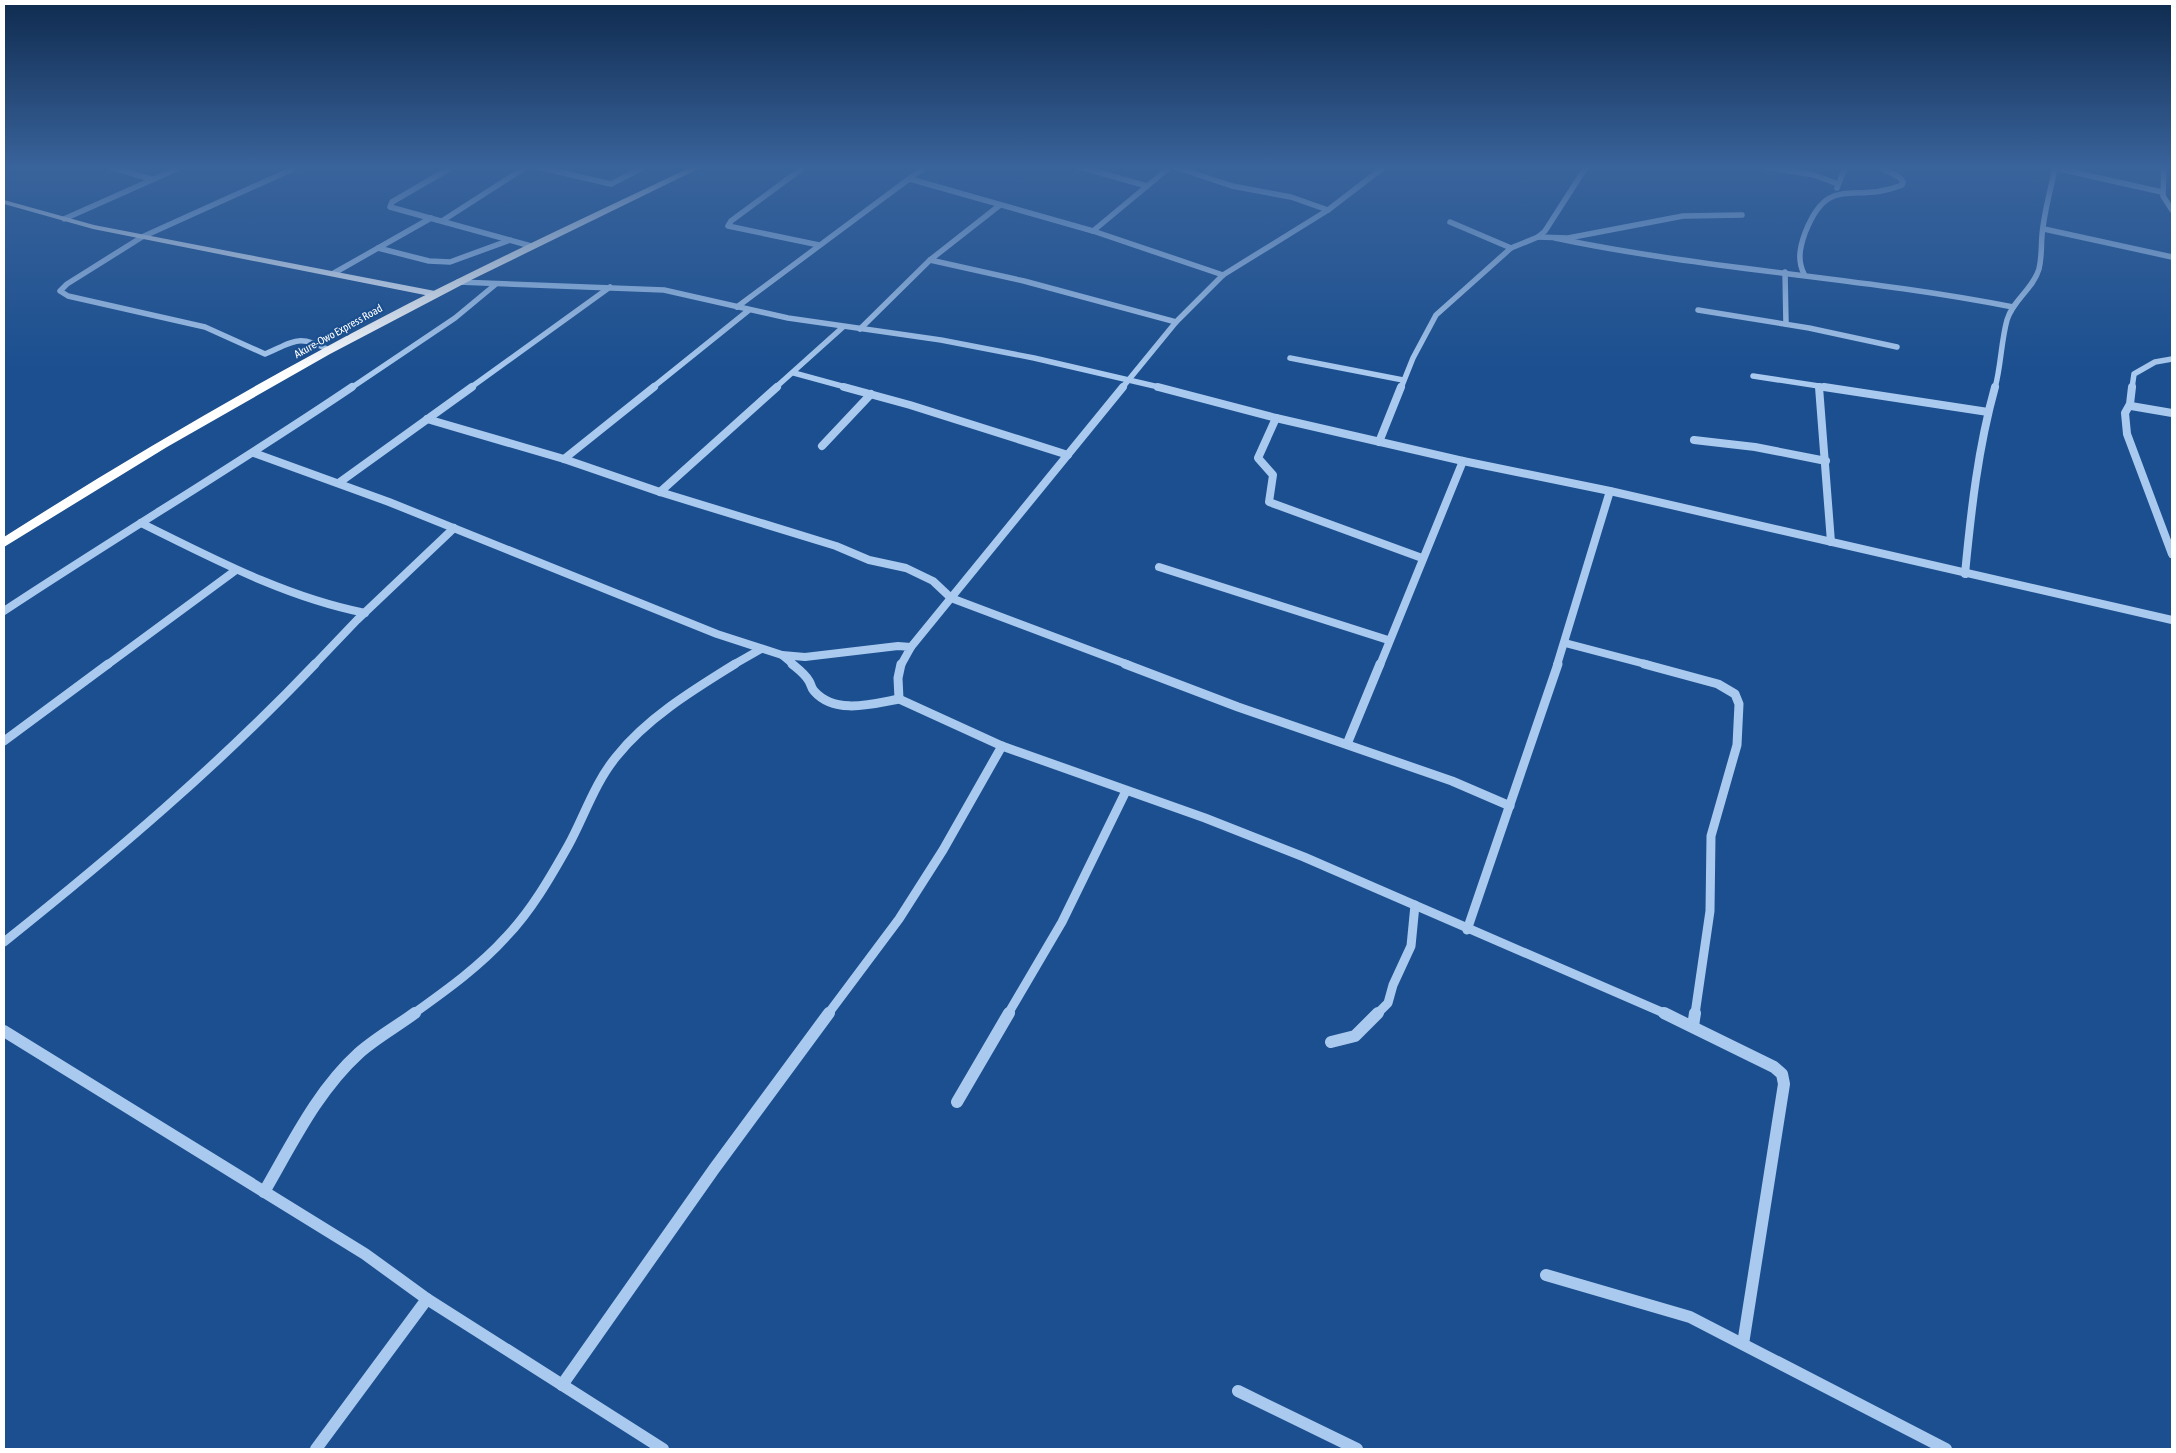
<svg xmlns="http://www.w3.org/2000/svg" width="2176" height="1453" font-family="'Asap Condensed',sans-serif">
	<rect width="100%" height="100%" fill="#1b4f8f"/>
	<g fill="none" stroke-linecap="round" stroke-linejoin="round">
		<g stroke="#a9c9ee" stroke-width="5.5">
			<path d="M111 167 151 179"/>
			<path d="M297 167 142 237 67 284 60 291 68 296 205 327 265 354C295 341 298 334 329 350"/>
			<path d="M452 167 392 202 390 207 531 246"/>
			<path d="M538 167 611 184 644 167"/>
			<path d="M804 167 731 221 728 226 819 245"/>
			<path d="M1080 167 1147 186"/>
			<path d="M1175 167 1232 186 1291 197 1328 210"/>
			<path d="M1766 167 1814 175 1838 184"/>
			<path d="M2164 167 2163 196 2172 210"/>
			<path d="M2055 168 2162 192"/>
			<path d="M910 179 1093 231 1223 275"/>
			<path d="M1837 188 1845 167"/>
			<path d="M64 219 181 167"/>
			<path d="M442 221 526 167"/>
			<path d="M1450 222 1511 248"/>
			<path d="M2044 229 2172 257"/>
			<path d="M1093 231 1170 167"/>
			<path d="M1538 237 1568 238 1683 216 1742 215"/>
			<path d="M1555 238C1706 270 1862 277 2013 307"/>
			<path d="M378 248 429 261 450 262 510 240"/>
			<path d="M930 260 1024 281 1176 322"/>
			<path d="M1785 272 1786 324"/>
			<path d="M334 273 431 218"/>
			<path d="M1804 274C1797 260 1800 247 1805 233 1829 172 1853 205 1902 185L1903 182 1899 177 1880 167"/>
			<path d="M458 282 664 290 788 318 941 340 1034 358 1163 388"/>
			<path d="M737 307 925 167"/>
			<path d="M1698 310 1809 328 1897 347"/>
			<path d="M860 329 930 260 1000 205"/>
			<path d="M1290 358 1403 380"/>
			<path d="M794 373 849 388"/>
			<path d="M1753 376 1832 388"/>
			<path d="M351 388 455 318 496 284"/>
			<path d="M470 388 610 287"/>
			<path d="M652 388 749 310"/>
			<path d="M775 388 843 327"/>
			<path d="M1122 388 1176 322 1223 275 1328 210 1384 167"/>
			<path d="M1401 388 1413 358 1436 315 1511 248 1538 237 1545 231 1586 167"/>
			<path d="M1995 388C2001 366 2001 342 2007 320 2013 300 2033 289 2039 269 2042 256 2041 247 2042 235 2044 212 2051 189 2055 167"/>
			<path d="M2132 388 2134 374 2155 362 2172 359"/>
		</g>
		<g stroke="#a9c9ee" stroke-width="8">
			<path d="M844 387 910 405 1068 455"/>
			<path d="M1158 387 1276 418 1463 461 1610 491 2172 620"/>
			<path d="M1819 387 1831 542"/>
			<path d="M1824 387 1988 412"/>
			<path d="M2132 387 2130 404 2125 413 2127 434 2172 554"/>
			<path d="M2131 406 2172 413"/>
			<path d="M1276 418 1258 458 1273 475 1269 502 1422 558"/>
			<path d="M427 419 564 459 660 492 836 546 869 560 906 568 933 581 951 598 1129 665"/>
			<path d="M1694 440 1755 447 1826 461"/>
			<path d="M1379 442 1401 387"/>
			<path d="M822 446 871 394"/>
			<path d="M254 453 389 502 717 634 782 655"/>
			<path d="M564 459 654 387"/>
			<path d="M340 482 472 387"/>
			<path d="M660 492 777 387"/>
			<path d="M141 523C214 559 285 597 365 613"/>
			<path d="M1159 567 1388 640"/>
			<path d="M1965 574C1971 511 1978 448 1995 387"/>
			<path d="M4 611C119 535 238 464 352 387"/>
			<path d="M1565 643 1649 665"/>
			<path d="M911 647 1123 387"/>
			<path d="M107 665 236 570"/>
			<path d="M314 665 357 620 454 528"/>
			<path d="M733 665 761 649"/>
			<path d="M794 665 782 655 805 657 898 646 911 647 901 665"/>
			<path d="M1380 665 1463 461"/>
			<path d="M1557 665 1610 491"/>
		</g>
		<g stroke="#a9c9ee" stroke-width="9">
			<path d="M792 664C798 669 805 674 809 681 811 684 811 688 814 691 835 715 872 704 899 699L898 678 901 664"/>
			<path d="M1125 664 1238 707 1452 781 1510 806"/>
			<path d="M1644 664 1718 684 1735 694 1739 704 1737 745 1711 836 1710 911 1695 1014"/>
			<path d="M899 699 1002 746 1205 818 1304 857 1666 1014"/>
			<path d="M4 741 108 664"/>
			<path d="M1347 744 1380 664"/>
			<path d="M1467 930 1558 664"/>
			<path d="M4 942C113 855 219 765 315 664"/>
			<path d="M413 1014C445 991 479 967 506 937 531 911 550 878 568 846 584 817 594 784 616 757 647 718 693 690 735 664"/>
			<path d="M828 1014 899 919 943 850 1002 746"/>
			<path d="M1008 1014 1062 922 1126 791"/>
			<path d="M1377 1014 1388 1003 1393 985 1411 946 1415 905"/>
		</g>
		<g stroke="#a9c9ee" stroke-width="12">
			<path d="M1664 1013 1774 1067 1782 1074 1784 1084 1743 1344"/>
			<path d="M1693 1026 1695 1013"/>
			<path d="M4 1031 365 1254 427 1299 663 1449"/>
			<path d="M1331 1042 1355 1036 1378 1013"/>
			<path d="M957 1102 1009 1013"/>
			<path d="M264 1192C292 1144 317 1091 359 1053 376 1038 396 1027 415 1013"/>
			<path d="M1546 1275 1690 1317 1946 1449"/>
			<path d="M562 1385 714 1169 829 1013"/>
			<path d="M1238 1391 1357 1449"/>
			<path d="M316 1449 427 1299"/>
		</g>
		<path fill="#f0f6ff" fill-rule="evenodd" d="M4 200 94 225 435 291 439 294 435 297 93 229 4 204Z"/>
		<path fill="#fff" fill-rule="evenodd" d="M691 167H702L473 279 330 354 167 447 4 547V537C125 460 249 387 377 320 480 266 586 217 691 167Z"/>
	</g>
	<linearGradient id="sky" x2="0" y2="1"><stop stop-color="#0f2b4f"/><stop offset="0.45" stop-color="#39639b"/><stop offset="1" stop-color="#39639b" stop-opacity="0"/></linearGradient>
	<rect width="2176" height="371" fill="url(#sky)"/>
	<g text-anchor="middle" stroke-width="4.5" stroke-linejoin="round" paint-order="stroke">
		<g font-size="11" fill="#fff" stroke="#1b4f8f">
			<text transform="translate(338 331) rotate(-29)" y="4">Akure-Owo Express Road</text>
		</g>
	</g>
	<rect width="2176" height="1453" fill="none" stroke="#ffffff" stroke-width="10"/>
</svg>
